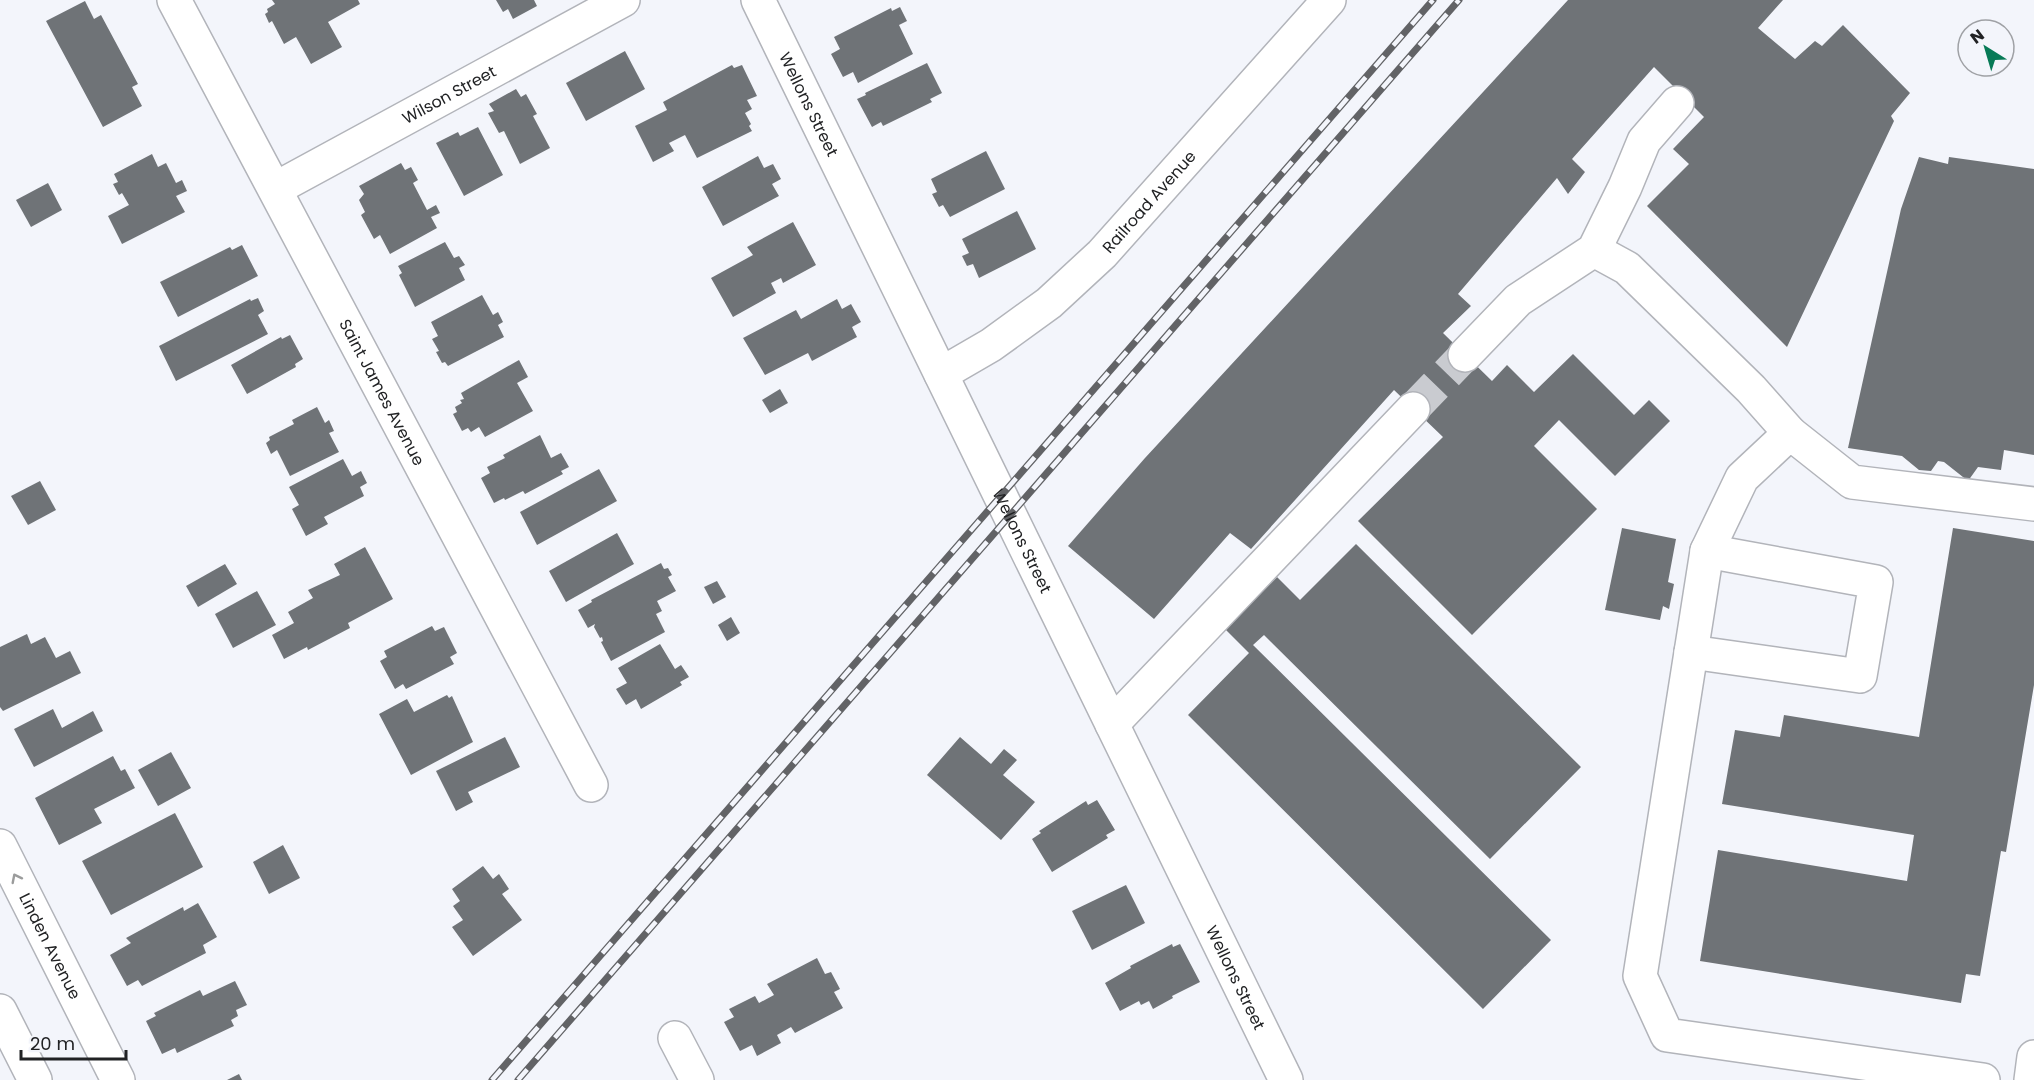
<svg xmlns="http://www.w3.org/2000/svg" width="2034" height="1080" font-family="Poppins,sans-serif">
	<rect width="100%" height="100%" fill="#f3f5fb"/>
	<g fill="#6f7377">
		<path d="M272 0H358L360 4 328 22 342 47 311 64 296 37 284 44 272 21 269 23 265 14 268 12 267 9 275 4Z"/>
		<path d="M496 0H534L537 6 513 19 508 9 503 12Z"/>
		<path d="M1568 0H1783L1758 28 1795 59 1815 41 1822 46 1843 25 1910 93 1891 116 1894 121 1787 347 1647 206 1689 164 1673 149 1704 117 1654 67 1572 159 1585 172 1568 194 1557 178 1458 294 1471 306 1443 333 1492 381 1507 365 1534 392 1573 354 1634 415 1649 400 1670 421 1615 476 1559 420 1534 446 1597 509 1472 635 1358 521 1443 437 1394 390 1251 549 1230 533 1154 619 1068 546 1145 458Z"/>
		<path d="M85 1 94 19 101 15 138 84 132 87 142 106 103 127 46 21Z"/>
		<path d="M900 7 907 21 899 25 913 54 858 83 853 72 843 77 831 54 840 49 834 37 891 8 892 11Z"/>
		<path d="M625 51 645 89 586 121 566 83Z"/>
		<path d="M927 63 942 93 930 99 932 102 883 126 881 122 872 127 857 99 866 95 865 93Z"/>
		<path d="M732 65 734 68 742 65 757 96 747 100 752 109 745 113 751 124 749 126 752 131 697 158 685 135 669 143 674 151 653 162 635 126 667 110 663 102Z"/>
		<path d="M516 89 521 97 526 94 537 114 533 116 550 148 520 164 504 131 499 133 488 113 494 111 489 104Z"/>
		<path d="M478 127 503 175 464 196 436 143 458 132 460 136Z"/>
		<path d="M986 151 1005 189 950 217 943 205 939 207 932 194 937 192 931 179Z"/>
		<path d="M152 154 158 167 166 163 176 183 182 180 187 191 176 196 185 212 122 244 108 216 129 205 122 193 119 195 113 184 118 182 114 174Z"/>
		<path d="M758 156 764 168 773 164 781 179 772 184 779 196 723 226 702 187Z"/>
		<path d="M1919 157 1948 164 1949 157 2034 169V455L2004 450 2001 470 1978 467 1968 481 1944 462 1938 461 1931 471 1919 470 1902 456 1848 448 1901 209Z"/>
		<path d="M401 163 405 170 411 167 418 180 413 183 427 210 436 205 440 213 431 217 437 228 390 254 380 235 374 239 361 215 365 212 359 200 364 194 359 186Z"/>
		<path d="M48 183 62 210 31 227 16 200Z"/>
		<path d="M1017 211 1036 249 979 278 973 264 967 266 962 256 969 253 962 239Z"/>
		<path d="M793 222 816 265 783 283 781 278 771 283 776 293 733 317 711 278 753 255 747 247Z"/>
		<path d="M445 242 454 258 459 256 465 265 459 268 465 280 415 307 399 275 402 273 398 266Z"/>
		<path d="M242 245 258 276 178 317 160 282 230 247 232 250Z"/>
		<path d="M482 295 493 315 498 312 503 322 498 325 504 337 448 366 445 362 442 363 436 352 439 351 432 339 438 336 431 322Z"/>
		<path d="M258 298 264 311 258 315 268 334 176 381 159 346 250 299 251 301Z"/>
		<path d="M837 299 842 309 851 304 861 322 852 327 857 337 812 361 808 353 765 375 743 338 796 310 801 319Z"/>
		<path d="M290 335 303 359 295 364 296 367 247 394 231 365 281 337 282 339Z"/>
		<path d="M519 360 528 377 517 383 533 411 485 437 479 427 471 432 468 428 462 431 453 414 457 412 455 407 462 403 460 400 464 399 461 393Z"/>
		<path d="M780 389 788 403 770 413 762 400Z"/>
		<path d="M317 407 325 423 329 420 334 431 329 433 339 452 290 476 277 450 271 454 266 443 270 440 269 437 294 424 292 420Z"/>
		<path d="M540 435 551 458 561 453 569 467 561 471 563 474 525 494 523 491 505 500 504 498 494 503 481 478 490 473 487 467 505 458 503 455Z"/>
		<path d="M343 459 352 476 361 471 367 483 360 487 364 496 324 517 328 524 306 536 292 509 299 505 289 487Z"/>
		<path d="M599 469 617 501 537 545 520 512Z"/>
		<path d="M40 481 56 510 28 525 11 496Z"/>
		<path d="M1622 528 1676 539 1668 582 1674 584 1669 609 1663 606 1660 620 1605 610Z"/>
		<path d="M1953 528 2034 541V685L2006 852 2001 851 1980 976 1966 974 1961 1003 1700 961 1718 850 1907 881 1914 835 1722 804 1735 730 1780 737 1784 715 1919 737Z"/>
		<path d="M617 533 634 564 566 602 549 571Z"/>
		<path d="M1356 544 1581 767 1490 859 1264 635 1253 645 1551 940 1483 1009 1188 715 1249 653 1225 629 1277 577 1300 600Z"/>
		<path d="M365 547 393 599 348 623 350 628 308 650 307 647 284 659 272 635 294 623 288 612 313 598 308 590 340 575 334 564Z"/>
		<path d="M661 563 664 569 668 568 672 575 668 577 676 591 657 601 662 611 656 614 665 632 611 661 601 642 603 641 602 637 600 638 594 627 595 624 588 628 578 610 592 602 591 600Z"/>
		<path d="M225 564 237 584 198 607 186 586Z"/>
		<path d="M717 581 726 597 713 604 704 587Z"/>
		<path d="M257 591 276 625 233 648 215 614Z"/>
		<path d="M731 617 740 633 727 641 718 625Z"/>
		<path d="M432 626 435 631 444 627 457 653 450 657 454 664 406 689 403 684 395 689 380 661 387 657 384 651Z"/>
		<path d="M27 634 31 644 45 637 56 658 70 651 81 673 3 711 0 707V647Z"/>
		<path d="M660 644 675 669 681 665 689 677 680 682 682 685 641 709 636 699 626 705 616 689 627 683 618 668Z"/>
		<path d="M447 695 449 698 452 696 473 742 411 775 379 714 407 699 414 712Z"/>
		<path d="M53 709 62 728 93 711 103 731 34 767 14 729Z"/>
		<path d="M505 737 520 767 468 792 473 802 456 811 436 771Z"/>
		<path d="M960 737 991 764 1004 749 1017 760 1003 775 1035 802 1001 840 927 775Z"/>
		<path d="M171 752 191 788 158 806 138 770Z"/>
		<path d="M113 756 121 771 125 769 135 788 94 809 102 823 59 845 35 798Z"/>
		<path d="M1097 800 1115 830 1106 835 1108 838 1052 872 1032 839 1041 833 1039 831 1086 801 1088 805Z"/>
		<path d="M175 813 203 867 111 915 82 861Z"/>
		<path d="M283 845 300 878 269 894 253 862Z"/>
		<path d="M483 866 493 879 499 874 509 889 502 894 522 920 473 956 452 927 463 920 453 906 460 901 452 889Z"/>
		<path d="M1126 885 1145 923 1092 950 1072 911Z"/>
		<path d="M198 903 217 937 203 945 206 953 142 986 138 980 127 986 110 955 131 943 126 938 183 907 184 911Z"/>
		<path d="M1172 944 1173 947 1180 944 1200 982 1172 996 1173 998 1153 1009 1149 1001 1141 1005 1139 1001 1120 1011 1105 983 1131 968 1130 966Z"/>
		<path d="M817 958 825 974 831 972 840 989 834 992 843 1008 795 1033 791 1027 777 1035 781 1043 757 1056 752 1045 740 1051 724 1022 734 1017 729 1009 755 996 759 1003 774 995 767 984Z"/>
		<path d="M235 981 247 1005 236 1010 238 1016 231 1020 234 1026 177 1053 175 1048 162 1054 146 1021 156 1016 154 1013 200 990 203 996Z"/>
		<path d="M239 1074 242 1080H227Z"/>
	</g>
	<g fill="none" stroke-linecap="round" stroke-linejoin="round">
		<path stroke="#c9cbd0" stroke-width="33" stroke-dasharray="33 16" stroke-linecap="butt" d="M1413 409 1465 355"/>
		<defs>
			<g id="minor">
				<path id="s1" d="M174 0 591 785"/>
				<path id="s2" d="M758 0 1286 1080"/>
				<path id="s3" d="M275 189 623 0"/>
				<path d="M1594 250 1627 268 1751 389 1790 433"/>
				<path d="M1465 355 1518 300 1594 250 1625 187 1644 141 1677 103"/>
				<path id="s4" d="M941 374 991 345 1049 303 1102 254 1329 0"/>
				<path d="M1691 652 1860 676 1876 582 1707 551"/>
				<path d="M1112 724 1413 409"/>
				<path id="s5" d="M0 846 118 1080"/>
				<path d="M0 1011 35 1080"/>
				<path d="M675 1038 697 1080"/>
				<path d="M1983 1080 1667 1035 1640 976 1707 551 1742 478 1790 433 1852 482 2034 504"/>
				<path d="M2031 1080 2034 1057"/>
			</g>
		</defs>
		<use href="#minor" stroke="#b2b4ba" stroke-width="36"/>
		<use href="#minor" stroke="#fff" stroke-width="33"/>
		<defs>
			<g id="rail">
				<path d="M492 1080 1433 0"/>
				<path d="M518 1080 1459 0"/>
			</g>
		</defs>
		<use href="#rail" stroke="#626366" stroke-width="7"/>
		<use href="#rail" stroke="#f3f5fb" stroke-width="4.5" stroke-dasharray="14" stroke-linecap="butt"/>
	</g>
	<defs><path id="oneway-chevron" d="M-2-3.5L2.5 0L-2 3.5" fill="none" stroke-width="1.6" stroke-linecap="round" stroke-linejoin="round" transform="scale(1.5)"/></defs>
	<use stroke="#9b9c9c" href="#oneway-chevron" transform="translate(16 878) rotate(-117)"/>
	<g text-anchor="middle" stroke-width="6" stroke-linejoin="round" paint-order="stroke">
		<g font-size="16" fill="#212224" stroke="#f3f5fb">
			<text dy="6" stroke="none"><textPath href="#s3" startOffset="198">Wilson Street</textPath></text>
			<text dy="6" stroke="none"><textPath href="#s2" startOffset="116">Wellons Street</textPath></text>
			<text dy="6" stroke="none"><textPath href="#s4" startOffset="272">Railroad Avenue</textPath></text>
			<text dy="6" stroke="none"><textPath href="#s1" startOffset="444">Saint James Avenue</textPath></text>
			<text dy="6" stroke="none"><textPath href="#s2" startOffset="602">Wellons Street</textPath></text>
			<text dy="6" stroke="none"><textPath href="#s5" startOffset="112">Linden Avenue</textPath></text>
			<text dy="6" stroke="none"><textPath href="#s2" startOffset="1088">Wellons Street</textPath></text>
		</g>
	</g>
	<g transform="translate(1986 48) rotate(323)"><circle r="28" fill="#f3f5fb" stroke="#9fa1a5" stroke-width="1.5"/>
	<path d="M0-4.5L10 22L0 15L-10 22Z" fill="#077a56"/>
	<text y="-9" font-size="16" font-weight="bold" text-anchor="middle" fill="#212224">N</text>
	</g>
	<path d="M21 1050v9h105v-9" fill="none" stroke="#212224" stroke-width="3"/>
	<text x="30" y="1050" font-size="18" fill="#212224" stroke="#f3f5fb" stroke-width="4.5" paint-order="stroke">20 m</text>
</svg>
